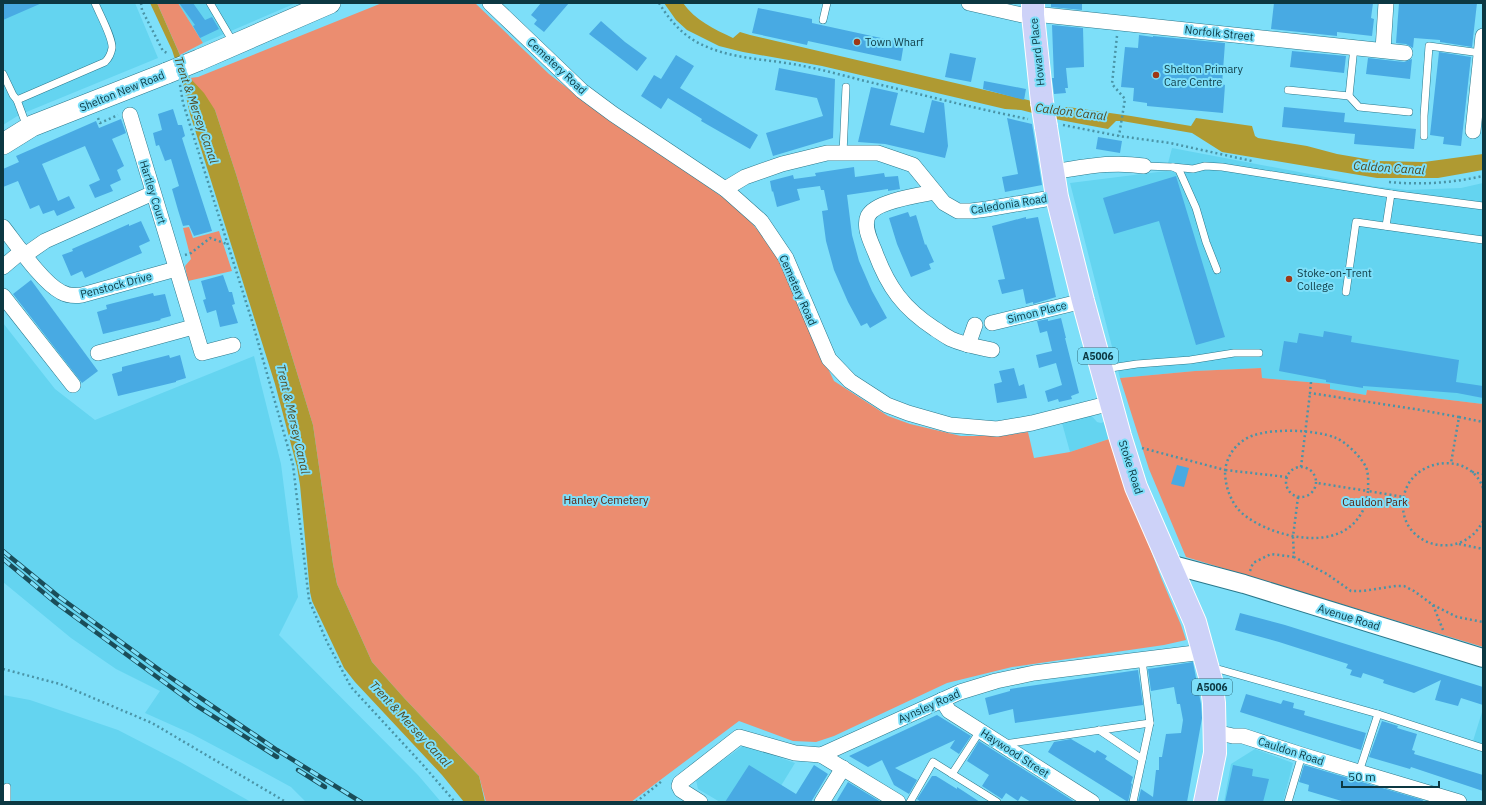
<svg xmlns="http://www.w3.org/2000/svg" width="1486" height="805" font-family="'IBM Plex Sans',sans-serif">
	<rect width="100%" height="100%" fill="#7ddff9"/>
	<g fill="#64d4f0">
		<path d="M3 3H135L158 58 19 115 3 125Z"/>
		<path d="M178 3H296L203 43Z"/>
		<path d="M1172 148 1372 186 1407 190 1461 188 1483 183V404L1367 390 1366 395 1330 389 1329 384 1261 378V368L1195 371 1120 378 1070 183 1166 171Z"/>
		<path d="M3 323 55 389 95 420 254 356 281 464 298 597 279 635 418 775 441 802H306L291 787 258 769 192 734 145 713 160 691 116 669 71 638 3 582Z"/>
		<path d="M1090 414 1097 422 1101 423 1104 422 1109 439 1070 452 1062 423Z"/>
		<path d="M3 695 30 700 118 730 182 763 251 802H3Z"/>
		<path d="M1483 709V744L1473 741Z"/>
		<path d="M744 745 795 763 771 802H720L698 789 696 780Z"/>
		<path d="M1255 749 1293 763 1283 802H1224L1231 764Z"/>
	</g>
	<g fill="#eb8d70">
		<path d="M157 3H178L203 43 180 55Z"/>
		<path d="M382 3H475L549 74 601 114 653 150 684 170 728 201 749 220 767 241 782 265 810 332 834 381 888 416 910 424 961 436H1002L1028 432 1034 458 1070 452 1109 439 1162 580 1181 625 1186 640 1164 645 1012 667 947 683 834 736 816 742 793 741 739 721 631 802H486L479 776 405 699 372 662 337 584 333 564 313 425 236 174 215 110 190 78 198 77Z"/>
		<path d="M189 227 193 238 219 231 232 271 188 281 185 266 191 259 183 228Z"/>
		<path d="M1261 368 1262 378 1330 384V389L1366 395 1367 390 1483 404V647L1186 557 1149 469 1120 378 1195 371Z"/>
	</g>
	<g fill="#af9a32">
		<path d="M150 3H157L190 78 204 93 215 110 236 174 313 425 333 564 337 584 372 662 405 699 479 776 485 802H464L442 775 355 682 344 668 312 601 310 592 300 485 297 467 275 384 190 114 183 84 172 50Z"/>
		<path d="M664 3H683C695 20 714 29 733 38L740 32 750 35 1058 107H1068L1131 116 1191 126 1196 118 1252 126 1255 136 1258 138 1307 146 1337 154 1378 161 1424 162 1483 154V170L1438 178H1377L1222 152 1192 133 1122 121H1116L1108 129 1060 120 1021 110 1005 109 822 66 743 52 719 46 687 30 676 20Z"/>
	</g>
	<g fill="#48aae3">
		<path d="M3 3H42L3 20Z"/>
		<path d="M179 3H193L205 20 212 17 219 29 200 38 193 26 195 25Z"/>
		<path d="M541 3H569L544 32 534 24 537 20 531 15Z"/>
		<path d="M1051 3H1082V10L1051 7Z"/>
		<path d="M1274 3H1373L1371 18 1374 19 1372 36 1337 32V36L1271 29Z"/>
		<path d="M1399 3H1477L1472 47 1440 42V40L1414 38 1413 48 1406 44 1396 43Z"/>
		<path d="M758 8 812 19V23L904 43 901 61 808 41 807 45 752 33Z"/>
		<path d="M601 21 625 42 647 58 637 71 589 34Z"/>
		<path d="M1052 25 1083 28 1084 67 1066 68 1068 88H1065L1066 93 1054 94 1052 78H1054Z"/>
		<path d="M1139 35 1153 37V36L1225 43 1222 84 1225 85 1223 113 1147 106V103L1133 101 1134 88 1121 87 1125 47 1138 48Z"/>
		<path d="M1292 51 1346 56 1344 73 1290 67Z"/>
		<path d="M1439 52 1471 57 1461 146 1443 144 1444 137 1430 135Z"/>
		<path d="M950 53 976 58 971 82 945 77Z"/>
		<path d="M676 55 694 66 680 88 758 135 750 149 701 121 702 119 668 98 661 109 641 96 654 75 661 79Z"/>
		<path d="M1368 58 1404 62 1412 59 1410 79 1366 74Z"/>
		<path d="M779 68 835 79 833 138 773 156 766 133 823 116 817 98 775 90Z"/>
		<path d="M984 81 1026 89 1024 100 983 89Z"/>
		<path d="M871 87 898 93 890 125 924 133 932 100 944 103 948 146 945 158 885 144 858 142Z"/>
		<path d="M1284 107 1345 113 1344 122 1416 129 1414 149 1354 144 1355 134 1282 127Z"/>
		<path d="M173 109 178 125H182L185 136 182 138 187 154 212 231 194 236 189 225 183 226 178 210 172 189 179 186 171 159 165 161 159 145 156 146 153 133 162 130 158 114Z"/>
		<path d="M1007 118 1032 124 1042 185 1005 192 1002 177 1018 174Z"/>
		<path d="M121 119 126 133 112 139 124 166 117 170 121 180 110 185 113 191 95 198 89 185 100 180 85 146 42 164 58 201 69 196 75 208 57 216 54 210 43 214 39 205 30 209 18 181 3 187V169L19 162 16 156 96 121 99 128Z"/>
		<path d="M1098 137 1122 141 1120 153 1096 149Z"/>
		<path d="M854 167 855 177 884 173 885 177 898 176 900 189 888 191V189L847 195 852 235 859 261 872 291 887 318 870 328 867 323 861 326 848 302 834 270 826 241 822 211 828 210 824 190H821L820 186 797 189 800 200 777 207 773 191 772 192 770 181 793 175 794 179 816 176 815 173Z"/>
		<path d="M1176 176 1225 337 1196 345 1159 221 1114 234 1103 198Z"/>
		<path d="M908 212 910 217 916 215 925 245 926 244 934 262 929 264 931 269 911 277 897 244 889 218Z"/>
		<path d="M1026 217V219L1038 217 1056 297 1033 304V302L1026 304 1023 289 1002 294 998 280 1005 279 992 226Z"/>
		<path d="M141 221 150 241 139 246 142 253 85 278 82 271 71 276 62 255 73 251 72 249 129 224V226Z"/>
		<path d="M223 275 229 292H232L235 304 232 305 238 323 220 327 216 310 207 313 203 300 206 299 201 281Z"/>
		<path d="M31 280 98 371 82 383 13 294Z"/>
		<path d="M153 293 154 296 165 294 171 316 160 319 161 320 103 334 97 312 107 309 106 305Z"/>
		<path d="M1061 318 1066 338H1065L1079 393 1071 396 1072 399 1059 402 1058 399 1048 402 1045 391 1062 385 1056 363 1039 368 1036 355 1052 351 1047 331 1040 333 1037 321 1048 319V321Z"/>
		<path d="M1324 331 1352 336 1351 342 1459 360 1456 382 1483 386V398L1457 393 1363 386V388L1326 382V380L1279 371 1284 341 1297 343 1299 333 1323 337Z"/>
		<path d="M169 355 170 358 180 355 186 378 176 381V382L118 396 112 374 122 371V367Z"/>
		<path d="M1014 368 1019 386 1024 384 1027 398 997 403 994 384 1002 382 999 371Z"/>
		<path d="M1177 465 1189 468 1184 487 1171 484Z"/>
		<path d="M1240 613 1285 625 1483 687V705L1461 698 1458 706 1435 700 1441 680 1414 693 1383 683 1384 680 1363 673 1361 678 1350 675 1352 670 1346 668 1348 664 1279 642 1235 630Z"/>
		<path d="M1193 662 1201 704 1202 718 1187 802H1138L1141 789 1153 797 1156 770H1159V757H1162L1166 734 1181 733 1183 720 1180 704H1177L1174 687 1151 691 1148 669Z"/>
		<path d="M1138 670 1143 705 1015 723 1013 709 989 715 985 698 1010 691V689Z"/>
		<path d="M1246 694 1281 704 1283 700 1294 703 1293 708 1305 711 1304 715 1366 733 1361 750 1240 712Z"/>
		<path d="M937 715 971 736 959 754 950 748 955 740 895 768 917 780 909 794 894 785 882 760 868 767 849 756Z"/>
		<path d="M1382 721 1398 726 1397 728 1417 734 1412 750 1415 751 1414 754 1483 775V791L1411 767 1410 769 1369 757Z"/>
		<path d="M1071 739 1095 753 1097 750 1107 756 1105 759 1133 777 1131 783 1132 784 1128 802 1048 752 1054 742Z"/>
		<path d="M979 741 1075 802H1031L1021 796 1018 801 1006 793 1002 799 982 786 989 775 967 761Z"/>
		<path d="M749 765 796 794 814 765 828 774 811 802H725Z"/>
		<path d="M1233 765 1253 769 1252 776 1269 779 1263 802H1225Z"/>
		<path d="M1304 765 1423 800 1422 802H1345L1308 791 1309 785 1299 782Z"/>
		<path d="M932 776H936L957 789V787L980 802H921L917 799Z"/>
		<path d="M848 782 881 802H836Z"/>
	</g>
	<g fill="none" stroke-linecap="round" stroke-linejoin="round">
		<defs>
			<g id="service">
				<path d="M210 3 233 42"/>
				<path d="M823 20 827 3"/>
				<path d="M3 74 13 95 17 100 27 127"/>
				<path d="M1288 90 1349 96 1354 47"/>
				<path d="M1349 96 1359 107 1409 112"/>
				<path d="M17 100 105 62C109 58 111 54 112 48 113 38 99 13 95 3"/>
				<path d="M1424 136V116L1429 46 1481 53"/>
				<path d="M843 153 846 87"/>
				<path d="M1144 166 1173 167 1179 170 1196 208 1206 242 1217 270"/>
				<path d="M1173 167 1193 169 1205 166 1222 167 1391 194"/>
				<path d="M1386 226 1391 194 1483 206"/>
				<path d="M1346 292 1356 222 1483 240"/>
				<path d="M1104 369 1137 364 1190 360 1234 353H1259"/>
				<path d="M1142 660 1150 723"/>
				<path d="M1211 667 1378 714 1483 748"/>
				<path d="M1099 730 1142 759"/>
				<path d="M1004 744 1150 723 1133 802"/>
				<path d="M1359 772 1378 714"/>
				<path d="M952 774 980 731"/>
				<path d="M7 802V787"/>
				<path d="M910 802 933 762 997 802"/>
				<path d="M1288 802 1302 755"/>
			</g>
			<g id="minor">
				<path d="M490 3 582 91 613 114 725 189 761 221 786 258 829 359 850 381 887 405 908 413 950 425 997 429 1032 423 1111 403"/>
				<path d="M969 3 1022 15H1044L1405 53"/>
				<path d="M1383 50 1386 3"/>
				<path d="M130 115 202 353 233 345"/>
				<path d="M1473 131 1483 36"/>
				<path d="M1052 172C1086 167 1110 161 1144 166"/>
				<path d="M725 189 745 177 782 164 827 153H878L913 165 944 203 958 211H971L987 209 1057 197"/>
				<path d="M935 192C920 195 875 201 868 216 863 227 871 242 875 252 888 287 903 308 935 329 940 332 945 336 951 339 964 345 978 347 992 350"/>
				<path d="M3 227C17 245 42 282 61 292 68 296 75 296 82 295L176 269"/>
				<path d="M25 255 45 241 153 193"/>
				<path d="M3 267 22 251"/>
				<path d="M3 296 73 385"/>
				<path d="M992 323 1083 301"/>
				<path d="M968 345 975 325"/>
				<path d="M98 353 193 327"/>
				<path d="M942 700 949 711 1092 802"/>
				<path d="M1215 732 1233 736H1243L1302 755 1459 802"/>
				<path d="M821 755 898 802"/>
				<path d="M700 802 681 790 679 786 680 783 739 737 795 753 821 755 960 692 996 681 1034 673 1203 652"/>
				<path d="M822 802 843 768"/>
			</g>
			<path id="tertiary" d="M1169 564 1244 584 1483 658"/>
			<g id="secondary">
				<path d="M199 60 330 3"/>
				<path d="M3 144 32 126 167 73"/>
			</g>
			<g id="primary">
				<path d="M1033 3V15L1042 102"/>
				<path d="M1046 127 1057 197 1083 301 1120 436 1136 487 1195 622 1211 680 1214 703 1215 753 1205 802"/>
			</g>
		</defs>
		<use href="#service" stroke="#2b788b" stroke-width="8"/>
		<use href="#minor" stroke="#2b788b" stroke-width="16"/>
		<use href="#tertiary" stroke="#2b788b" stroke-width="20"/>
		<use href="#secondary" stroke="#2b788b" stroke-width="22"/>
		<use href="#primary" stroke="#fff" stroke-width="24"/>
		<g stroke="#4a94a7" stroke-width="2.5" stroke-dasharray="2 3" stroke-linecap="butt">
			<path d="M141 3 142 10 163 51 169 54"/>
			<path d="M659 3C670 21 685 38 705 46 736 60 771 59 803 66 824 70 845 76 865 81 919 94 973 108 1028 119"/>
			<path d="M1117 36 1112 84 1125 99 1119 136"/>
			<path d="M180 85 183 103 252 321 293 465 309 600 327 642 351 687 423 765 455 802"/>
			<path d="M98 118 100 123 118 115"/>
			<path d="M1063 125 1119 136 1170 143 1252 161"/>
			<path d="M1389 182C1421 185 1452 183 1483 176"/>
			<path d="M185 255 191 253 210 238 227 244"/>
			<path d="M1311 382 1310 393 1415 409 1459 417 1451 463"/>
			<path d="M1459 417 1483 422"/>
			<path d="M1142 448 1225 470C1227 458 1233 447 1244 440 1262 427 1315 429 1336 438 1346 442 1361 457 1366 467 1369 475 1368 484 1368 491L1404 497"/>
			<circle cx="1301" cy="482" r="15"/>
			<path d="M1301 467 1310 393"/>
			<path d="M1472 472 1483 474"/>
			<path d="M1287 477 1225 470C1225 483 1228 494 1235 505 1242 516 1257 524 1269 529 1299 541 1344 546 1362 512 1366 506 1367 498 1368 491L1317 483"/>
			<path d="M1483 488C1470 450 1411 458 1404 496 1394 545 1461 565 1483 521"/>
			<path d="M1298 497 1293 537 1294 557 1327 574 1351 591H1363L1396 586H1404L1414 591 1433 605 1457 617 1483 622"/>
			<path d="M1459 544 1483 549"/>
			<path d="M1250 571 1253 563 1271 554 1294 557"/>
			<path d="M1433 605 1443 630"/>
			<path d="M3 669 60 684 152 723 286 802"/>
			<path d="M636 802 662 781"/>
		</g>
		<use href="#service" stroke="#fff" stroke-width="7"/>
		<use href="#minor" stroke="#fff" stroke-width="15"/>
		<use href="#tertiary" stroke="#fff" stroke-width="18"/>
		<use href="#secondary" stroke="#fff" stroke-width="21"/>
		<use href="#primary" stroke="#cdd2f8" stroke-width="22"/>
		<defs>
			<g id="rail">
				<path d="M3 551 58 596 161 671 277 750 361 802"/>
				<path d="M3 559 56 603 194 704 277 757"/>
				<path d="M298 770 325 787"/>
			</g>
		</defs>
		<use href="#rail" stroke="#1a4d59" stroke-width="4.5"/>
		<use href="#rail" stroke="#7ddff9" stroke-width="3" stroke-dasharray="9" stroke-linecap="butt"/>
		<defs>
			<path id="secondary-bridge" d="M167 73 199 60"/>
			<path id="primary-bridge" d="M1042 102 1046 127"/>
		</defs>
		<use href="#secondary-bridge" stroke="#2b788b" stroke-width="22" stroke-linecap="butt"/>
		<use href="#primary-bridge" stroke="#fff" stroke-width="24" stroke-linecap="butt"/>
		<use href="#secondary-bridge" stroke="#fff" stroke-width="21"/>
		<use href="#primary-bridge" stroke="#cdd2f8" stroke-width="22"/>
	</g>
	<g fill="#9f3816" stroke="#7ddff9" stroke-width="1.5">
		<circle cx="857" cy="42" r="4"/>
		<circle cx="1156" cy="75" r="4"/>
		<circle cx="1289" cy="279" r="4"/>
	</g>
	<g text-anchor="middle" stroke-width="4" stroke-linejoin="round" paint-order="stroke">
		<g fill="#7ddff9" stroke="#2e6a79" stroke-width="1">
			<rect x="1078" y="348" width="40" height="16" rx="3"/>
			<rect x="1192" y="679" width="40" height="16" rx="3"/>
		</g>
		<g font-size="10" font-weight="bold" fill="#0c3842">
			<text x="1098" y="360">A5006</text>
			<text x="1212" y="691">A5006</text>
		</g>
		<g font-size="11" fill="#0c3842" stroke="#7ddff9">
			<text transform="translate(1219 33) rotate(6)" y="4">Norfolk Street</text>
			<text transform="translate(1037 52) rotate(-96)" y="4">Howard Place</text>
			<text transform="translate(557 66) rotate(43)" y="4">Cemetery Road</text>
			<text transform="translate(122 91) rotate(-22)" y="4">Shelton New Road</text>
			<text transform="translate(153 192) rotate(73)" y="4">Hartley Court</text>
			<text transform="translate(1009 204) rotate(-9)" y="4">Caledonia Road</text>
			<text transform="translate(116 285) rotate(-15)" y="4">Penstock Drive</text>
			<text transform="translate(798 290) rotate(66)" y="4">Cemetery Road</text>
			<text transform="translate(1037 312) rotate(-14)" y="4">Simon Place</text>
			<text transform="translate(1131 467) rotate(72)" y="4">Stoke Road</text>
			<text transform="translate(1349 617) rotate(17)" y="4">Avenue Road</text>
			<text transform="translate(929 706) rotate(-24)" y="4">Aynsley Road</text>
			<text transform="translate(1291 751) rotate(18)" y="4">Cauldon Road</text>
			<text transform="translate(1015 753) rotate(33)" y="4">Haywood Street</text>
		</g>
		<g font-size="11" fill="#0c3842" stroke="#7ddff9" text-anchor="start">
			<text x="865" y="46">Town Wharf</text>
			<text x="1164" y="73">Shelton Primary<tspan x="1164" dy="13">Care Centre</tspan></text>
			<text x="1297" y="277">Stoke-on-Trent<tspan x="1297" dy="13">College</tspan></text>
		</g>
		<g font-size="11" fill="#5b200e" stroke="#7ddff9">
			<text x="606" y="504">Hanley Cemetery</text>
			<text x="1375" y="506">Cauldon Park</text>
		</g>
		<g font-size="12" font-style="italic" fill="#534a20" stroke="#7ddff9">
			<text transform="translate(196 110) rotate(71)" y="4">Trent &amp; Mersey Canal</text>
			<text transform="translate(1071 112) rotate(7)" y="4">Caldon Canal</text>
			<text transform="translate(1389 168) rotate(4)" y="4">Caldon Canal</text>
			<text transform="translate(293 419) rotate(77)" y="4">Trent &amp; Mersey Canal</text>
			<text transform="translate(410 724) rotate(47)" y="4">Trent &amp; Mersey Canal</text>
		</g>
	</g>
	<rect width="1486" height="805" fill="none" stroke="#0c3842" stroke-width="8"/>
	<path d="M1342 781v6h97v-6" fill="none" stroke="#0c3842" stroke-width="2"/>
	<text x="1348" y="781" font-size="12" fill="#0c3842" stroke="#7ddff9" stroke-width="3" paint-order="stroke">50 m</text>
</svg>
